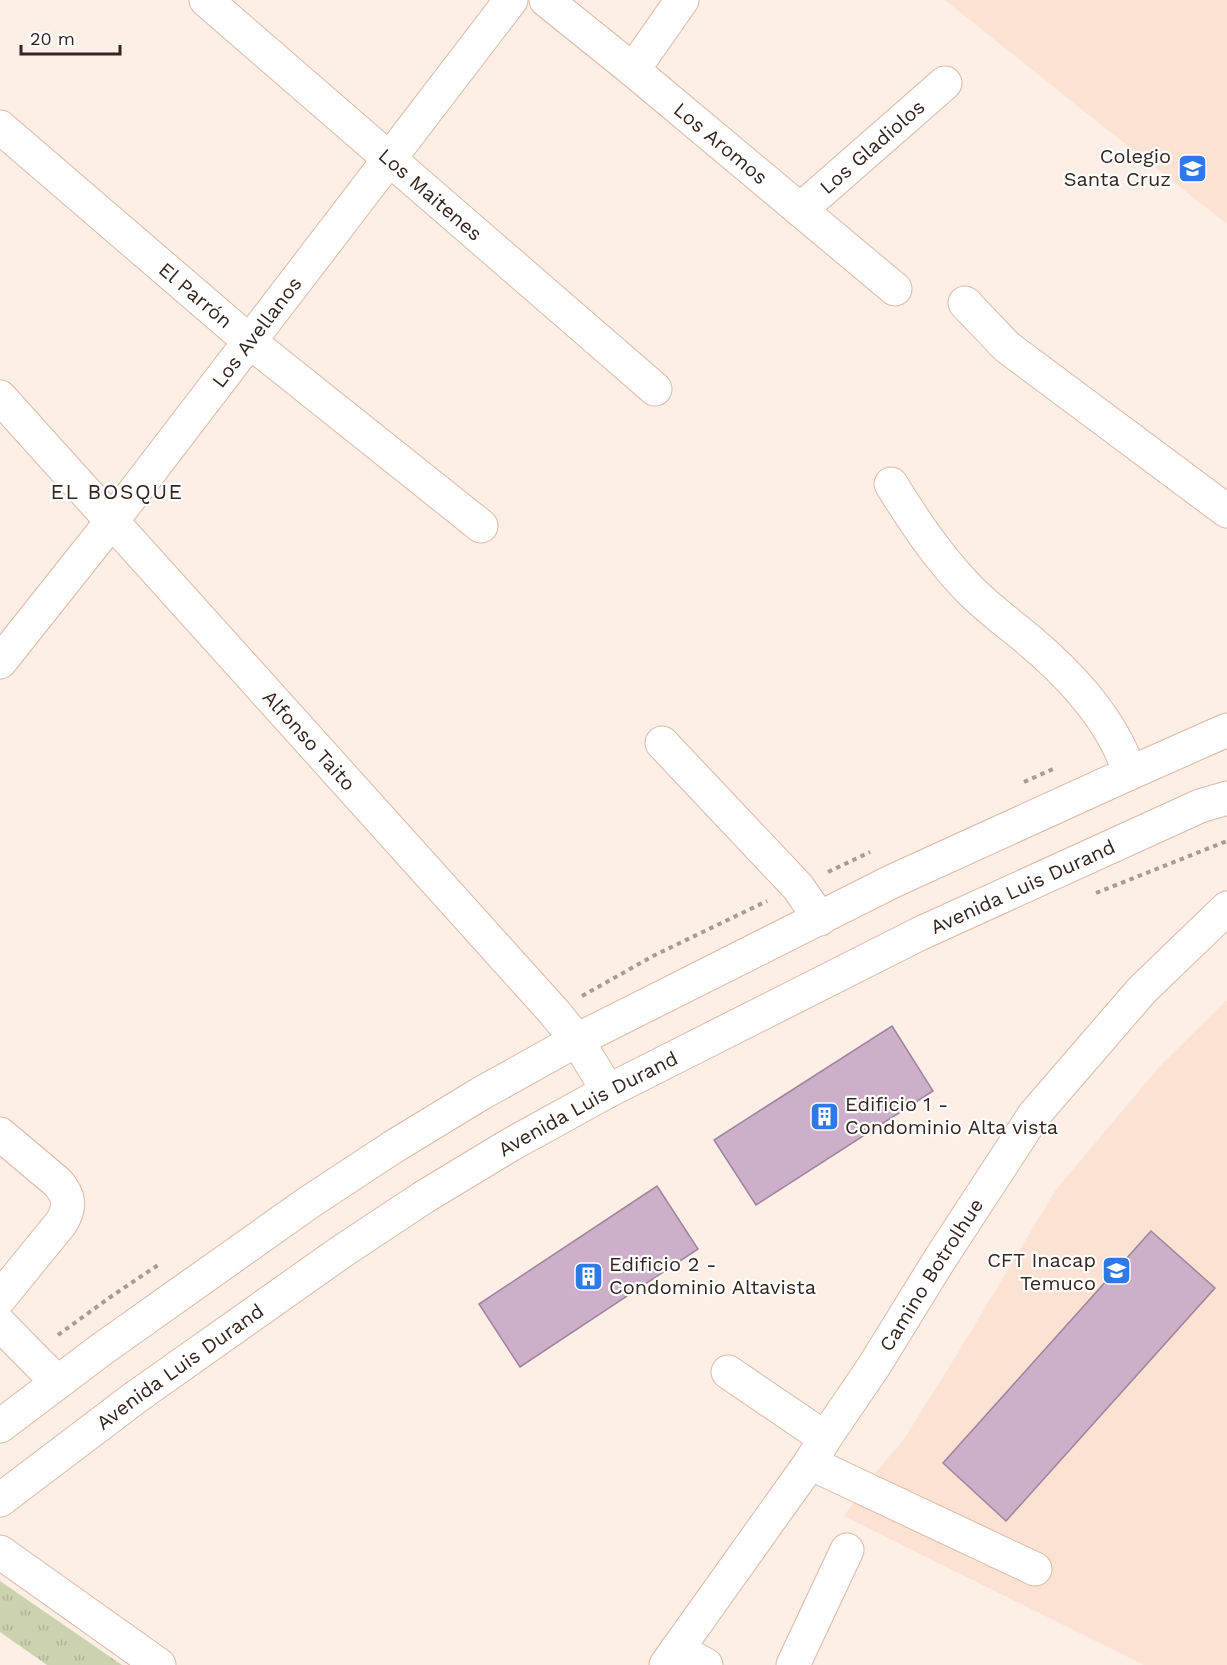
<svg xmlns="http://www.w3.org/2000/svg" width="1227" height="1665" font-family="'Work Sans',sans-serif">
	<defs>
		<pattern id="grass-tufts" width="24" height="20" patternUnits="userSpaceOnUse" patternTransform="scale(1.5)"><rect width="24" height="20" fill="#ccd2ad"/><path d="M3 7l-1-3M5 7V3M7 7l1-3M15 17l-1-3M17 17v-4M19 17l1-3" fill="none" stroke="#b0b494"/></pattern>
	</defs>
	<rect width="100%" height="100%" fill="#fdeee6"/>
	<g fill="#fce2d3">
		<path d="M945 0H1227V224L1085 112Z"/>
		<path d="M1227 1000V1665H1144L844 1516 870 1479 904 1439 959 1351 1055 1191 1159 1067Z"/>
	</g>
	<path fill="url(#grass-tufts)" d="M0 1581 122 1665H47L0 1632Z"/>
	<g fill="#cdafc9" stroke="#a0839c" stroke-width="1.5">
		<path d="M892 1026 933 1091 756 1205 714 1140Z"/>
		<path d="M657 1186 698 1249 520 1367 479 1304Z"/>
		<path d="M1151 1231 1215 1288 1006 1521 943 1463Z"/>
	</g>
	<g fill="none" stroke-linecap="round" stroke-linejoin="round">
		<defs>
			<g id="minor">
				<path id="s1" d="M206 0 655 389"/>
				<path id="s2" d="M546 0 633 70 895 289"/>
				<path d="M633 70 682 0"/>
				<path id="s3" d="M0 127 249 341 481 526"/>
				<path id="s4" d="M800 210 945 83"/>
				<path d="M965 303 1007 347 1227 511"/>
				<path id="s5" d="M0 397 554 1012 577 1040 608 1091"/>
				<path d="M891 484C914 521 938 557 968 588 987 608 1010 624 1031 642 1064 670 1097 704 1117 743 1122 752 1126 763 1130 773"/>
				<path id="s6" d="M0 662 112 521 511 0"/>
				<path d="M662 743 798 887 820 919"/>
				<path d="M0 1134 57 1182C70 1196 71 1207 61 1223L0 1298"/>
				<path d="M0 1324 57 1382"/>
				<path d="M728 1372 825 1438"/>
				<path d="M0 1426 102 1349 308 1203 393 1147 480 1094 577 1040 893 881 1130 773 1227 730"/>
				<path d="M810 1463 1035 1569"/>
				<path id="s7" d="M0 1500 136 1397 341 1252 424 1197 510 1145 608 1091 919 934 1200 806 1227 798"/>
				<path d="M0 1552 159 1665"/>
				<path d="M677 1649 706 1665"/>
				<path id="s8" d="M666 1665 810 1463 825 1438 874 1366 940 1259 1034 1115 1142 990 1227 908"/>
				<path d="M793 1665 847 1550"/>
			</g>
		</defs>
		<use href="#minor" stroke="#dcb9a5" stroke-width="35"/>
		<g stroke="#aa9c94" stroke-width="4" stroke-dasharray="4.5 4.5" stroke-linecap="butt">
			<path d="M1024 782 1053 769"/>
			<path d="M828 872 870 852"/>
			<path d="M1096 893 1227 841"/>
			<path d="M582 996 653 956 767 901"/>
			<path d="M58 1335 109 1298 158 1265"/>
		</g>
		<use href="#minor" stroke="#fff" stroke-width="33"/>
	</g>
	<defs>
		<symbol id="school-square" viewBox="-11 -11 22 22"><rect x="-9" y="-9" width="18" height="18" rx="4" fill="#2d79e5" stroke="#fefefe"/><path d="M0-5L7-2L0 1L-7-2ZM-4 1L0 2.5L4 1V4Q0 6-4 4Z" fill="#fff"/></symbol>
		<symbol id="building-square" viewBox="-11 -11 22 22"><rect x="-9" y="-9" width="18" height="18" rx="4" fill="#2d79e5" stroke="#fefefe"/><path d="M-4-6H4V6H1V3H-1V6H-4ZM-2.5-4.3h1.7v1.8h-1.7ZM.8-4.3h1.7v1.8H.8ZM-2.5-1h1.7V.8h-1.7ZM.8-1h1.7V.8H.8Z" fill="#fff"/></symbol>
		<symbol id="university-square" viewBox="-11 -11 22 22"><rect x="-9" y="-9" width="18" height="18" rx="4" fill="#2d79e5" stroke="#fefefe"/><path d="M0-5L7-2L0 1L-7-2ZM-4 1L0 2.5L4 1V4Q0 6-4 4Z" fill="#fff"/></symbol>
	</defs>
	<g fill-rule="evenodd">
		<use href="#school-square" x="1176" y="152" width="33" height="33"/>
		<use href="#building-square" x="808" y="1100" width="33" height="33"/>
		<use href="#university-square" x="1100" y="1254" width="33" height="33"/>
		<use href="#building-square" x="572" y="1260" width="33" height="33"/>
	</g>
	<g text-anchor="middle" stroke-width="4.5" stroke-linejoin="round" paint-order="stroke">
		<g font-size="20" fill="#34261e" stroke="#fefefe">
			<text dy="7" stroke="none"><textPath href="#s2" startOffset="226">Los Aromos</textPath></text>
			<text dy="7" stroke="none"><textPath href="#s4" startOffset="96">Los Gladiolos</textPath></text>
			<text dy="7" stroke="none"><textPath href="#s1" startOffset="297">Los Maitenes</textPath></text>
			<text dy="7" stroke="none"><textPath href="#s3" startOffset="258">El Parrón</textPath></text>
			<text dy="7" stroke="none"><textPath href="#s6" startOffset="418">Los Avellanos</textPath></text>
			<text dy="7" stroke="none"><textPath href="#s5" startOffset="462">Alfonso Taito</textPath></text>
			<text dy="7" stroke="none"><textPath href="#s7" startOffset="1196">Avenida Luis Durand</textPath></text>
			<text dy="7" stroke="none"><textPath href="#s7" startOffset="710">Avenida Luis Durand</textPath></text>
			<text dy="7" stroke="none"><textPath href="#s8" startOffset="472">Camino Botrolhue</textPath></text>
			<text dy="7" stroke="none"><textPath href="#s7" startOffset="224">Avenida Luis Durand</textPath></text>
		</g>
		<g font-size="20" fill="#34261e" stroke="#fefefe" text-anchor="end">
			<text x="1171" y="163">Colegio<tspan x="1171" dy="23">Santa Cruz</tspan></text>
			<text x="845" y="1111" text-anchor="start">Edificio 1 -<tspan x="845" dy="23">Condominio Alta vista</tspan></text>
			<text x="1096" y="1267">CFT Inacap<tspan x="1096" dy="23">Temuco</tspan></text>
			<text x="609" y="1271" text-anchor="start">Edificio 2 -<tspan x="609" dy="23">Condominio Altavista</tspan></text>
		</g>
		<g font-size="21" letter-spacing="1.5" fill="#34261e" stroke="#fefefe">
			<text x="117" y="499">EL BOSQUE</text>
		</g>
	</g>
	<path d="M21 45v9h99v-9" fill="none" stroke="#34261e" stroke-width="3"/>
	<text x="30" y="45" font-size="18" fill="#34261e" stroke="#fefefe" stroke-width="4.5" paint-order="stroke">20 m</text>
</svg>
